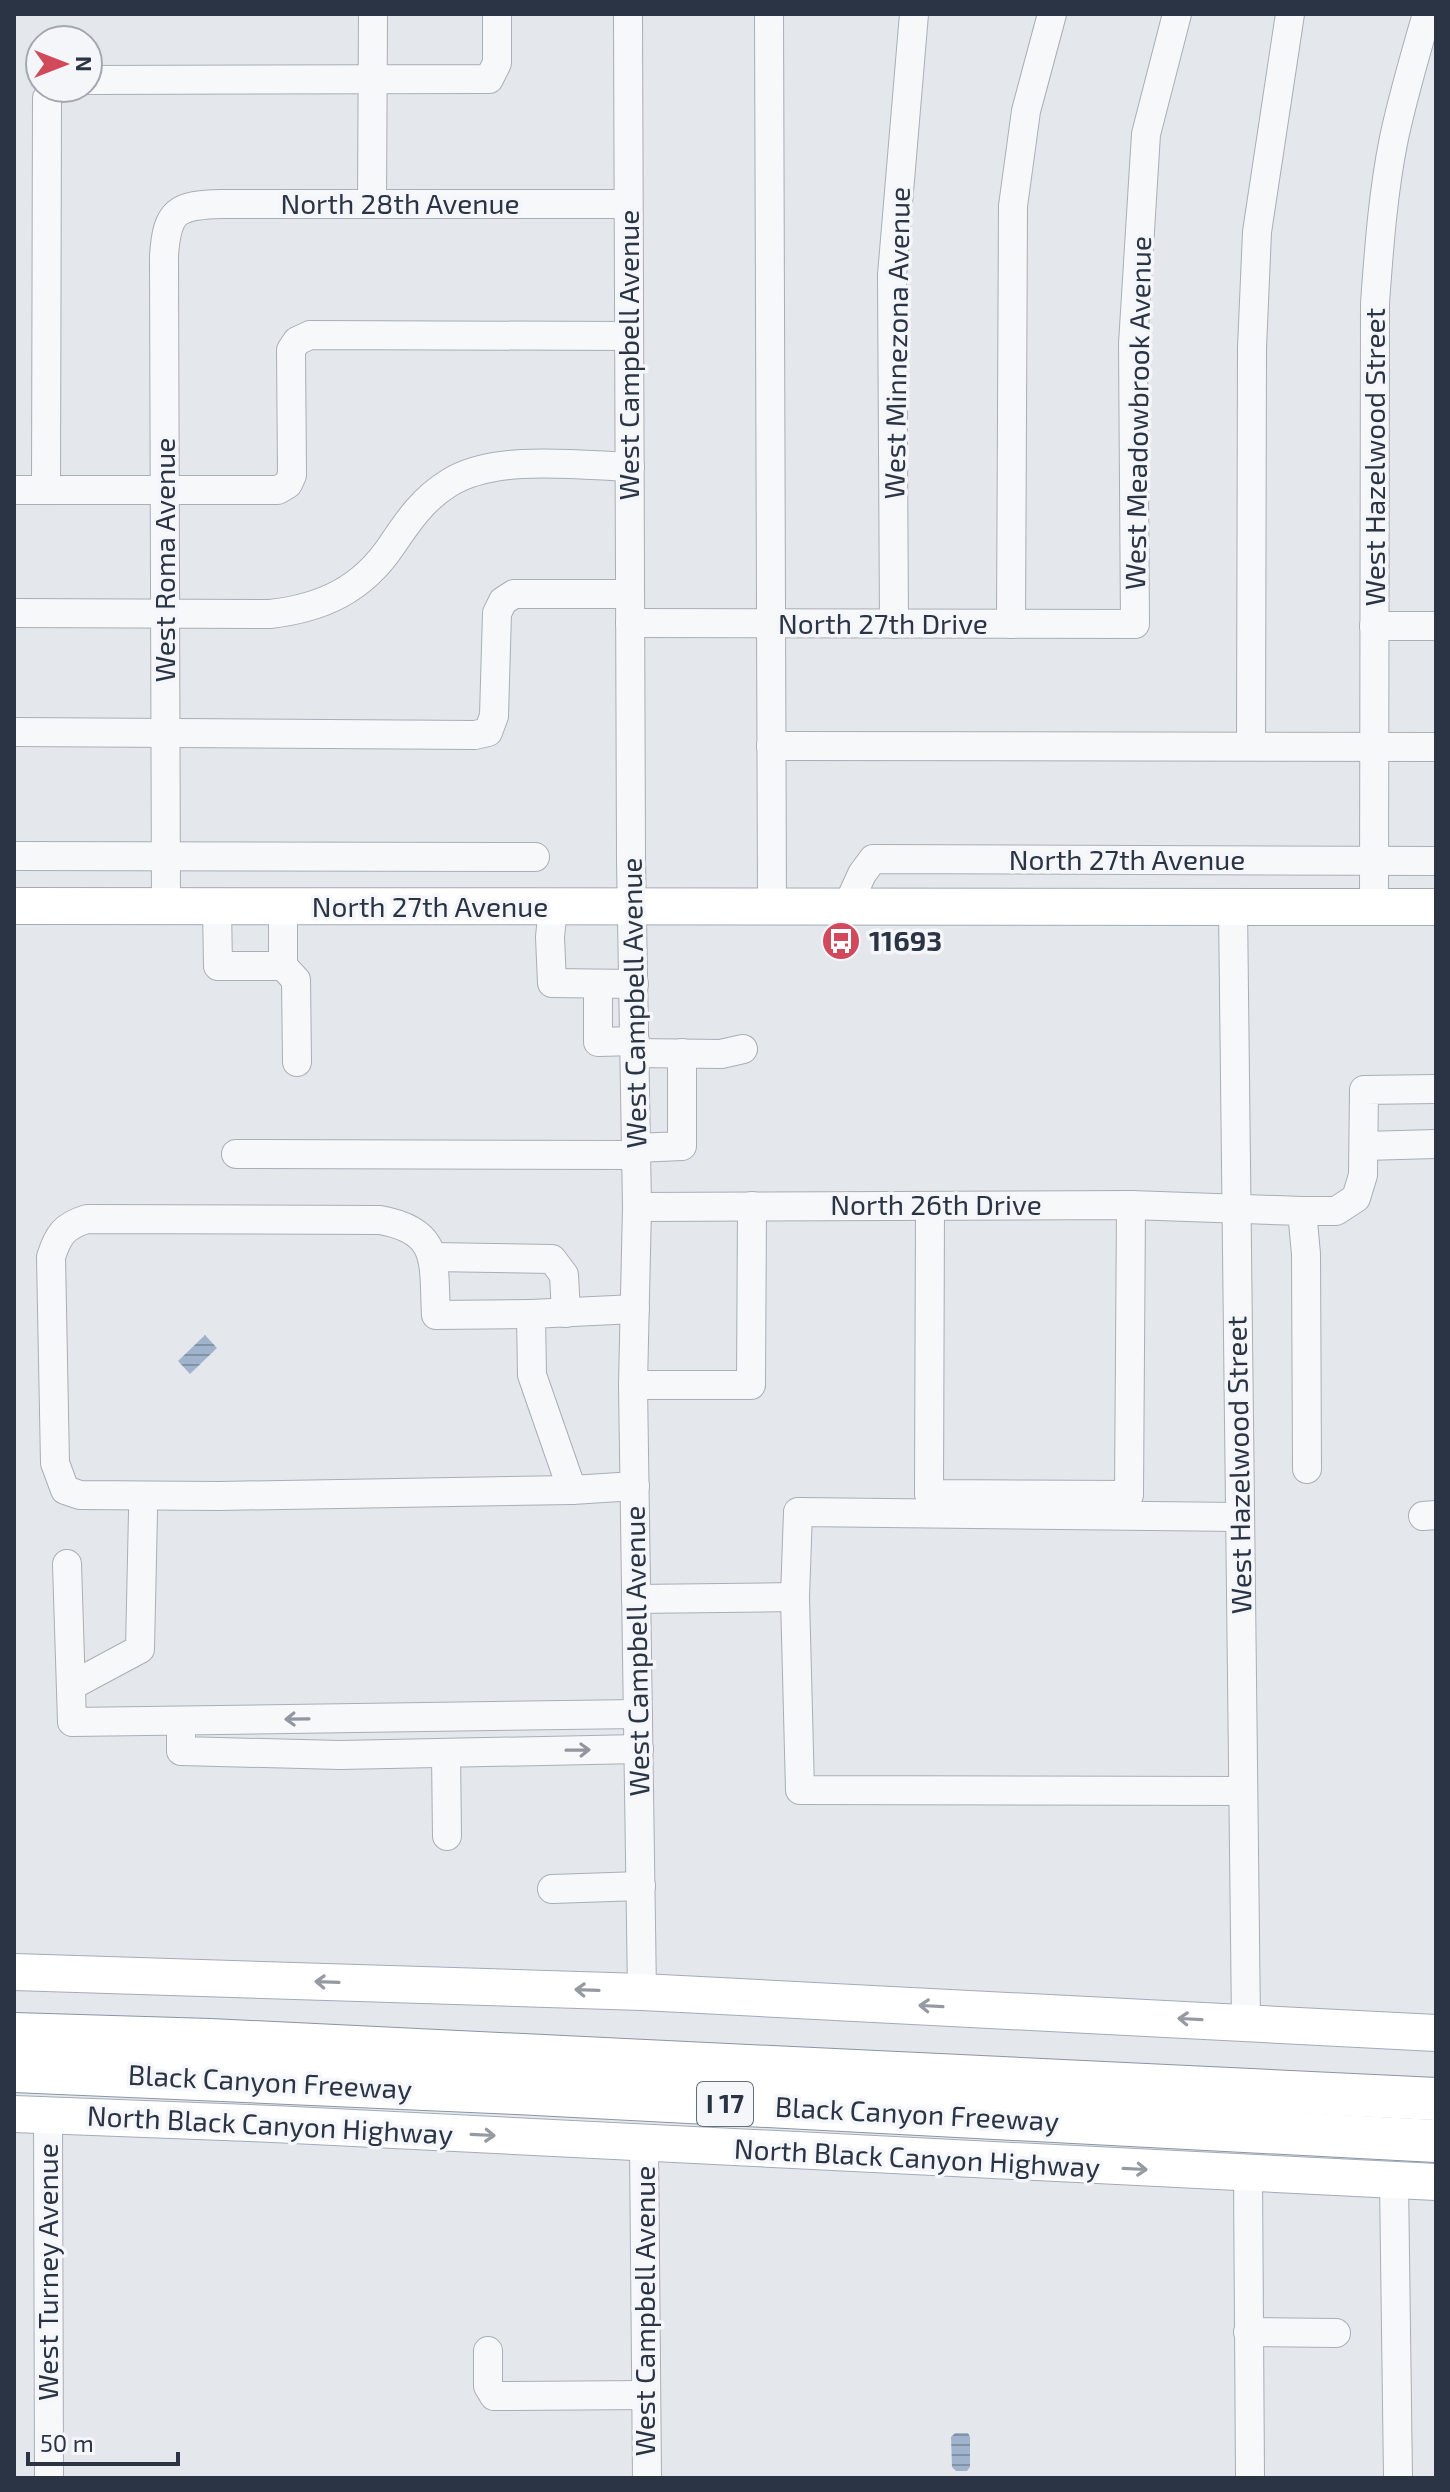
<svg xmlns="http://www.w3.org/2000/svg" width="1450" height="2492" font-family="'Exo 2',sans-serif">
	<defs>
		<pattern id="water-rules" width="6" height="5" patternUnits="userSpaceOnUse" patternTransform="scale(2)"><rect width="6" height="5" fill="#9fb4cc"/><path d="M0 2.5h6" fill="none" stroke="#8293a7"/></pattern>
	</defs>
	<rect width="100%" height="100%" fill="#e4e7ec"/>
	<g fill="url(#water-rules)">
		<path d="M205 1335 217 1348 190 1374 178 1361Z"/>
		<path d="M955 2433H968L970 2437V2467L967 2471H956L952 2467 951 2437Z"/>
	</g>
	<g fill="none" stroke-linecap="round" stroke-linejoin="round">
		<defs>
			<g id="minor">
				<path d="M628 14 631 860 637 1207 633 1385 642 1992"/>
				<path d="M769 14 772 906"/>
				<path d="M88 80 489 79 497 63V14"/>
				<path d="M372 204 373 14"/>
				<path d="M14 490H278L288 484 292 475 291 350 297 341 310 335 628 336"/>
				<path d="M46 490 47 98 56 88"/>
				<path d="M14 613 270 614C322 608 362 590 392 545 408 521 424 498 449 483 495 454 578 465 630 467"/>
				<path d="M630 623 1135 624 1133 344 1146 134 1177 14"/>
				<path d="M894 624 892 275 914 14"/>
				<path d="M1011 624 1013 206 1026 111 1052 14"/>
				<path d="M1374 626H1436"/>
				<path d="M14 732 475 735 488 732 494 716 497 613 503 601 514 594H630"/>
				<path d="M771 746 1436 747"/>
				<path d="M1251 746 1252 348 1257 232 1290 14"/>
				<path d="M14 856 535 857"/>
				<path d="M1374 906 1375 303C1379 248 1383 192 1394 138 1403 96 1415 55 1427 14"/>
				<path d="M283 907V966L296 980 297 1062"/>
				<path d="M553 907 550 937 552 983 634 984"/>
				<path d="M847 907 862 874 873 859 1436 861"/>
				<path d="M1233 907 1246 2022"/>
				<path d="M166 908 164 256C167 210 177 205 222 204H628"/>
				<path d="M217 908 218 966H283"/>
				<path d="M598 984V1042L635 1041"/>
				<path d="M635 1053 721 1054 743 1049"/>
				<path d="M1364 1146 1436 1144"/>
				<path d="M636 1148 682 1146V1053"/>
				<path d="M236 1154 636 1155"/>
				<path d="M930 1206 929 1494 1129 1495 1131 1205"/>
				<path d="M637 1207 1131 1205 1302 1211 1306 1254 1307 1469"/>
				<path d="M1302 1211H1336L1356 1198 1363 1175 1364 1090 1436 1089"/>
				<path d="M432 1257 552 1259 564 1275 566 1313"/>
				<path d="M635 1309 531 1314 532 1375 572 1490 635 1486"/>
				<path d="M531 1314 436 1315C433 1263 442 1231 380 1220L87 1219C64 1226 58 1235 51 1257L55 1463 65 1490 80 1495 219 1496 572 1490"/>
				<path d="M633 1385H751L752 1206"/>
				<path d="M1423 1516 1436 1515"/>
				<path d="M1239 1517 798 1512 795 1597 800 1790 1242 1791"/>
				<path d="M67 1564 72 1722 638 1714"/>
				<path d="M636 1599 795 1597"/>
				<path d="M71 1686 140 1649 143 1512"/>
				<path d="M181 1721V1751L340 1755 639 1749"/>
				<path d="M446 1753 447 1836"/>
				<path d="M552 1889 641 1886"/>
				<path d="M48 2114 49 2478"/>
				<path d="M644 2144 647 2478"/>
				<path d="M1248 2175 1250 2478"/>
				<path d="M1394 2180 1398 2478"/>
				<path d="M1248 2332 1336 2333"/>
				<path d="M488 2351V2386L494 2396 646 2395"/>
			</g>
			<g id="major">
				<path d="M14 906 1436 907"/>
				<path d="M14 1972 642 1992 1436 2033"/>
				<path d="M14 2114 273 2124 1436 2182"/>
			</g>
			<g id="highway">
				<path d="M14 2034 210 2040 1436 2099"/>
				<path d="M14 2071 517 2093 1436 2141"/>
			</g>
		</defs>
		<use href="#minor" stroke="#a9aeb7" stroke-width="30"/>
		<use href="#major" stroke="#a3abb8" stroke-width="38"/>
		<use href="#highway" stroke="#8b94a3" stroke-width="44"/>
		<use href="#minor" stroke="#f7f8fa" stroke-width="28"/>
		<use href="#major" stroke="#fff" stroke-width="36"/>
		<use href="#highway" stroke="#fff" stroke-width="42"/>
	</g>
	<defs><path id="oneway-shaft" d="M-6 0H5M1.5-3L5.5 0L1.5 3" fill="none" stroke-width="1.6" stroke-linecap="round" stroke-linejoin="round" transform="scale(2)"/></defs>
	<g stroke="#9196a0">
		<use href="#oneway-shaft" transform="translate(297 1719) rotate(179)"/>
		<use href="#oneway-shaft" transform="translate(578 1750) rotate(-1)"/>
	</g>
	<g stroke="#959aa2">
		<use href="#oneway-shaft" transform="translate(327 1982) rotate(-178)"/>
		<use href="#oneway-shaft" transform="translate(587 1990) rotate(-178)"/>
		<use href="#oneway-shaft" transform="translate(931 2006) rotate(-177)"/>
		<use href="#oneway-shaft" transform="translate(1190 2019) rotate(-177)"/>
		<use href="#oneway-shaft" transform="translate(483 2135) rotate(3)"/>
		<use href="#oneway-shaft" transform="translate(1135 2169) rotate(3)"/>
	</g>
	<defs>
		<symbol id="bus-disc" viewBox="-11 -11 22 22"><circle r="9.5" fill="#d1495b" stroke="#f4f6f9"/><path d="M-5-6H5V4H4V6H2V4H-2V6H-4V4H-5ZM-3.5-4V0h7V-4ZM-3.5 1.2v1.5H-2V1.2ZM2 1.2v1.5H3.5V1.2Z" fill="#fff"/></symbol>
	</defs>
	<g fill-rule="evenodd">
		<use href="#bus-disc" x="819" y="919" width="44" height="44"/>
	</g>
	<g text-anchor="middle" stroke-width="7" stroke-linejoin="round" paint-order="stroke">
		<rect fill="#f4f6f9" stroke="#676e7b" stroke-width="2" x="697" y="2082" width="56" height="44" rx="6"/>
		<g font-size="26" font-weight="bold" fill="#2b3445">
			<text x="725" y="2113">I 17</text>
		</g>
		<g font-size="28" fill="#2b3445" stroke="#f4f6f9">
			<text x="400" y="214">North 28th Avenue</text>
			<text transform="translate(897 343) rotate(-89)" y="10">West Minnezona Avenue</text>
			<text transform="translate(629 355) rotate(-90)" y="10">West Campbell Avenue</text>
			<text transform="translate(1138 413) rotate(-89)" y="10">West Meadowbrook Avenue</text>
			<text transform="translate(1375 457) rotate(-90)" y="10">West Hazelwood Street</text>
			<text transform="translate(165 560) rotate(-90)" y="10">West Roma Avenue</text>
			<text x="883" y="634">North 27th Drive</text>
			<text x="1127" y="870">North 27th Avenue</text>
			<text x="430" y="917">North 27th Avenue</text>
			<text transform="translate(634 1003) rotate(-91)" y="10">West Campbell Avenue</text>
			<text x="936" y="1215">North 26th Drive</text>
			<text transform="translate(1239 1465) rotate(-91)" y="10">West Hazelwood Street</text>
			<text transform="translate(637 1651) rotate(-91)" y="10">West Campbell Avenue</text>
			<text transform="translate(270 2082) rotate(3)" y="10">Black Canyon Freeway</text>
			<text transform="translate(917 2114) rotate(3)" y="10">Black Canyon Freeway</text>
			<text transform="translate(270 2125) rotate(3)" y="10">North Black Canyon Highway</text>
			<text transform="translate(917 2158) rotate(3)" y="10">North Black Canyon Highway</text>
			<text transform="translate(48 2272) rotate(-90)" y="10">West Turney Avenue</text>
			<text transform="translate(645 2311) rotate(-90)" y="10">West Campbell Avenue</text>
		</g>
		<g font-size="28" font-weight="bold" fill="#2b3445" stroke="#f4f6f9" text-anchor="start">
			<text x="869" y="951">11693</text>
		</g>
	</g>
	<rect width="1450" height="2492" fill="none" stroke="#2b3445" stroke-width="32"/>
	<g transform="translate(64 64) rotate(90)"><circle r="38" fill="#f4f6f9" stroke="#a4a8b1" stroke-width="2"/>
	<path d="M0-6L14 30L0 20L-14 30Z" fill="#d1495b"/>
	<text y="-12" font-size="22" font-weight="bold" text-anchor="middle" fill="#2b3445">N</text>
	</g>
	<path d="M28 2452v12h150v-12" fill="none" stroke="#2b3445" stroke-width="4"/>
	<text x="40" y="2452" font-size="24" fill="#2b3445" stroke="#f4f6f9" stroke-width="6" paint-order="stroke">50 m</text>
</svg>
